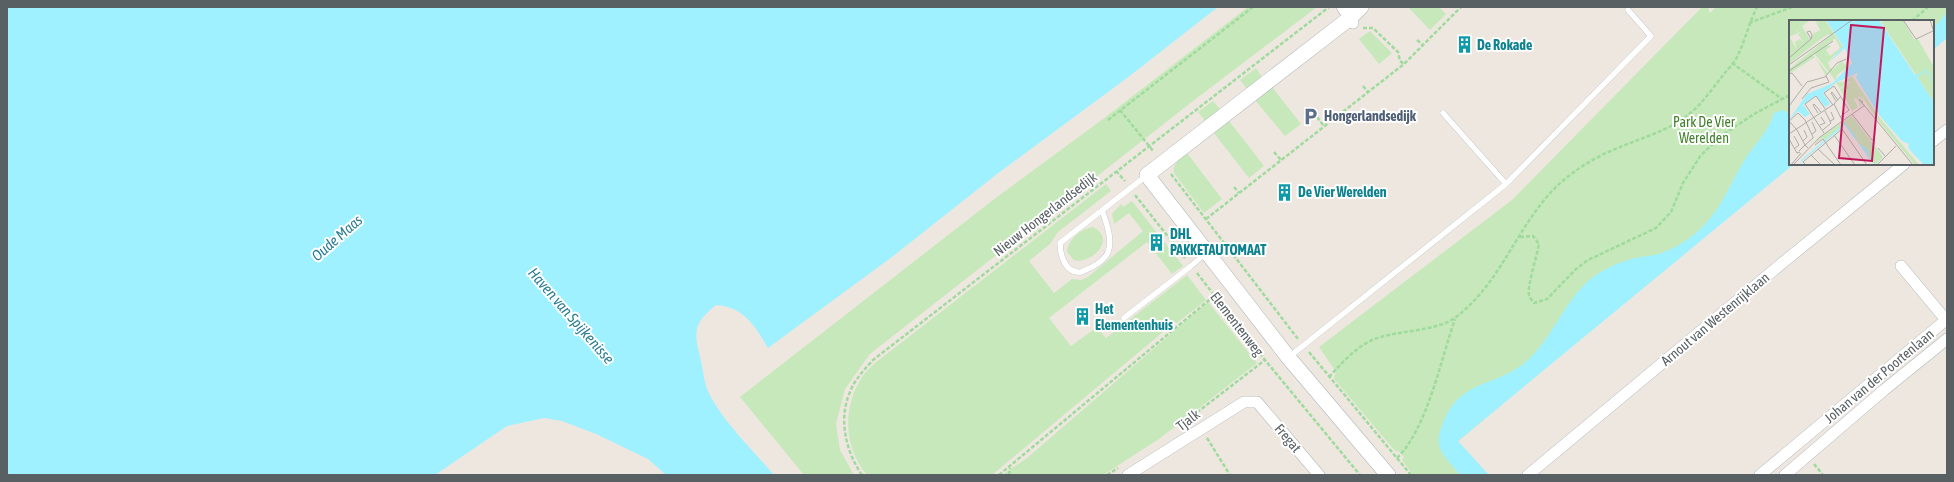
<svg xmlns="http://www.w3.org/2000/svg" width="1954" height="482" font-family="'Asap Condensed',sans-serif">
	<rect width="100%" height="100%" fill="#eee7e0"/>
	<g fill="#c7e8ba">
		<path d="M1248 7H1317L1193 101 870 354 845 389 836 424 840 450 854 475H804L740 397 993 200 1103 119Z"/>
		<path d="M1408 7H1439L1446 14 1430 30Z"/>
		<path d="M1702 7H1708L1710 13 1716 7H1947V29L1933 40V21H1790V161L1443 454 1460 475H1413L1402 460 1404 457 1400 452 1395 451 1335 380 1334 377 1336 372 1319 347 1512 200Z"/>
		<path d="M1370 31 1392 53 1379 64 1359 39Z"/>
		<path d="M1256 68 1262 77 1247 89 1240 80Z"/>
		<path d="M1272 87 1301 124 1285 136 1255 100Z"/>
		<path d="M1213 101 1220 109 1205 121 1198 112Z"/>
		<path d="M1229 121 1264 166 1249 178 1214 133Z"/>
		<path d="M1187 153 1222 199 1204 213 1174 173C1173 163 1179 159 1187 153Z"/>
		<path d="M1106 184 1111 191 1058 232 1050 244 1029 261 1054 293 1072 279 1081 280 1088 277 1143 231 1129 213 1114 224 1112 214 1121 204 1123 207 1132 201 1183 266 1172 274 1147 242 1049 318 1071 346 1097 327 1106 338 1187 275 1206 300 1177 323 1175 322 992 475H867C844 448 842 409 861 379 864 373 870 368 875 363Z"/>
		<path d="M1093 227C1118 240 1090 265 1074 260L1067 252C1068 240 1080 229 1093 227Z"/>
		<path d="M1208 302 1257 363 1159 439 1103 475H1002L1027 458Z"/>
	</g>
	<g fill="#9ff1ff">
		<path d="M7 7H1218L1127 78 997 174 892 257 768 348C755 326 744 307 716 305 692 324 694 333 701 361 703 370 704 382 708 391 721 420 753 450 774 475H666L648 459 596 434 562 421 544 418 507 426 435 475H7Z"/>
		<path d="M1947 12V38L1933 50V29Z"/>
		<path d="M1782 110 1790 114V164H1794L1458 441 1489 475H1460C1442 453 1432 449 1444 420 1462 377 1502 387 1531 357 1557 331 1567 293 1599 273 1610 266 1622 261 1635 258 1644 256 1655 256 1664 252 1678 247 1694 236 1704 225 1723 206 1732 179 1747 156 1757 142 1769 130 1774 113Z"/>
	</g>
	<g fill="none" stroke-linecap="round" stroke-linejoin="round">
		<defs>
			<g id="lane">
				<path d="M1443 113 1506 184"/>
				<path d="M1102 210C1106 222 1113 239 1108 252 1106 258 1098 264 1092 267 1089 268 1085 271 1081 272 1065 274 1060 254 1060 243L1146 176"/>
				<path d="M1124 318 1191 266 1207 252"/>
				<path d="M1289 357 1506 184 1651 36 1628 10"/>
			</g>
			<g id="street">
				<path d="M1342 7 1353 23"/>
				<path d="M1933 141 1947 130"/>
				<path d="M1901 266 1946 320"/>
				<path d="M1128 475 1244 402H1257L1319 475"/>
				<path d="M1528 475 1786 260 1904 164"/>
				<path d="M1760 475 1947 319"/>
				<path d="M1785 475 1884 390 1947 339"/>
			</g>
			<path id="secondary" d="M1361 7 1350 18 1147 175 1288 357 1388 475"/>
		</defs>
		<use href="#lane" stroke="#b1b6b9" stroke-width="6"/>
		<use href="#street" stroke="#b1b6b9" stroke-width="12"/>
		<use href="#secondary" stroke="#b0b7ba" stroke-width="16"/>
		<g stroke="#9edb9c" stroke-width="2.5" stroke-dasharray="4 2" stroke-linecap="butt">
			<path d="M1912 21 1928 7"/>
			<path d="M1749 23 1792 7"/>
			<path d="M1363 28H1373L1398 52 1400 61 1404 64"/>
			<path d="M1417 40 1423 45"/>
			<path d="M1732 63 1782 99"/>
			<path d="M1363 86 1368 92"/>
			<path d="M1120 110 1154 152"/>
			<path d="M1317 117 1324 126"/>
			<path d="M1108 120 1253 7"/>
			<path d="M1274 152 1281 160"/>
			<path d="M1116 171 1125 181"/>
			<path d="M1171 174 1298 339"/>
			<path d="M1234 187 1239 193"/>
			<path d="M1135 195 1185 258"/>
			<path d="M1206 219 1404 64 1461 7"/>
			<path d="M1520 237 1533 236 1539 244C1537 256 1527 286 1529 295 1530 298 1532 301 1534 303L1547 299 1576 269 1588 260 1656 228 1671 212 1683 183 1701 155 1724 134 1754 114 1790 95"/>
			<path d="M1197 273 1265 360 1360 475"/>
			<path d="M1309 352 1411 475"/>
			<path d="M1329 377C1342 363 1355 348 1372 340 1395 330 1437 332 1456 317 1502 282 1517 225 1557 186 1574 170 1595 157 1618 148 1641 138 1668 131 1688 115 1702 104 1713 88 1724 74 1728 69 1734 63 1737 57 1745 41 1749 23 1757 7"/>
			<path d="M1178 427 1265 360"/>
			<path d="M1207 438 1230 475"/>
			<path d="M1397 458C1427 429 1441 359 1455 319"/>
			<path d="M1814 464 1823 475"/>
			<path d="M862 475C846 452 838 419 850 392 855 379 864 370 873 360L1329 7"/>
			<path d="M999 475 1214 296"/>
			<path d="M1009 475 1010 468"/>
			<path d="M1107 475 1118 468"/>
		</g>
		<use href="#lane" stroke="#fff" stroke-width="5.5"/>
		<use href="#street" stroke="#fff" stroke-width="11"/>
		<use href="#secondary" stroke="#fff" stroke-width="15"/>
	</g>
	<defs>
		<symbol id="building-bare" viewBox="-9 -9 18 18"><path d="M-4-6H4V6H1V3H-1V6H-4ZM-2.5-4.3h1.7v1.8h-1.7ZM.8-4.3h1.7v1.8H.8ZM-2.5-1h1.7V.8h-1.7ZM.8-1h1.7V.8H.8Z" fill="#0f9aa8" stroke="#fff" stroke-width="2.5" paint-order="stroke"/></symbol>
		<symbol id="parking-bare" viewBox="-9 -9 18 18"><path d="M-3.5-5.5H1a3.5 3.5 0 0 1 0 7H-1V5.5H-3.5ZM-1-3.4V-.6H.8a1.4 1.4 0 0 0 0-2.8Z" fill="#5c6f8a" stroke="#fff" stroke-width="2.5" paint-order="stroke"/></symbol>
	</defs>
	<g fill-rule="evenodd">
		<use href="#building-bare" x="1452" y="32" width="25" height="25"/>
		<use href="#parking-bare" x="1298" y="104" width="25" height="25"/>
		<use href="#building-bare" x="1272" y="180" width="25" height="25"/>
		<use href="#building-bare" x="1144" y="230" width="25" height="25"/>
		<use href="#building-bare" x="1070" y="304" width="25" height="25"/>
	</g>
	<g text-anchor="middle" stroke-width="4" stroke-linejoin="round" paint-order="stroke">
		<g font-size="14" font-weight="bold" fill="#0d838f" stroke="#fff" text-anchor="start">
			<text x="1477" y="50">De Rokade</text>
			<text x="1298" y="197">De Vier Werelden</text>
			<text x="1170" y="239">DHL<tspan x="1170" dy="16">PAKKETAUTOMAAT</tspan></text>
			<text x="1095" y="314">Het<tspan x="1095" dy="16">Elementenhuis</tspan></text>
		</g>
		<g font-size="14" font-weight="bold" fill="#4e5e75" stroke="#fff" text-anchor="start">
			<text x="1324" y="121">Hongerlandsedijk</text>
		</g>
		<g font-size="14" fill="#41802c" stroke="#fff">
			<text x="1704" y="127">Park De Vier<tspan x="1704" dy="16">Werelden</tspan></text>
		</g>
		<g font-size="14" fill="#596063" stroke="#fff">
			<text transform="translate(1045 214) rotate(-38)" y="5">Nieuw Hongerlandsedijk</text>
			<text transform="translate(1715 319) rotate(-40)" y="5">Arnout van Westenrijklaan</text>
			<text transform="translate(1237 324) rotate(52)" y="5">Elementenweg</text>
			<text transform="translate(1879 376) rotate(-40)" y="5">Johan van der Poortenlaan</text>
			<text transform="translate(1188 420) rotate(-38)" y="5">Tjalk</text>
			<text transform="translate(1288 438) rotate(50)" y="5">Fregat</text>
		</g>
		<g font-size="15" font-style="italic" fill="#2c7e94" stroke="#fff">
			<text transform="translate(337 238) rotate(-41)" y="5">Oude Maas</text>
			<text transform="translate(571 316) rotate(49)" y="5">Haven van Spijkenisse</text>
		</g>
	</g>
	<g transform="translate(1789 20)">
		<rect width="145" height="145" fill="#eee7e0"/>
		<path d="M0 0H22L13 6 21 20 25 13 23 10 26 13 31 10 26 0H36L54 27 39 42 40 46 43 50 53 41 59 47 48 55 47 61 25 33 24 35 39 53 37 56 26 37 0 54V49L41 16 40 14 33 18 0 44V20L2 19 8 30 6 22 11 19 15 23 9 14 13 11 9 13 8 11 12 8 7 11 9 13 0 17ZM46 18 51 28 41 36 37 30 42 26 36 25 40 23V20L41 23ZM98 0H105L109 4 106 0H114L125 19H129L145 47V82L92 2ZM63 56 91 98 130 145H126L87 98 65 64 76 82 71 77 69 78 74 84 70 87 71 84 67 78 65 79 69 87 63 91 51 69 59 63H64L59 62 51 68 47 62H54ZM63 96 94 137 86 145 55 104 36 120 33 118 26 124 31 117Z" fill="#c7e8ba" fill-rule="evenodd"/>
		<path d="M37 0H63L66 3V0H90L126 55 136 52 133 48 139 52 145 63 137 52 128 57 145 82V145H135L120 129 119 125 122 121 119 124 112 120 91 96 67 58 69 53 48 62 34 73 41 84 36 87 27 75 14 85 21 94 16 97 9 91 0 100 18 74 44 63 63 43 56 28 41 42 54 26ZM56 103 66 115 69 123 77 128 85 145 56 105 14 140 13 145 12 140Z" fill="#9ff1ff"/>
		<path fill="none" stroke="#aeadaa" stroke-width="1" d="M114 0 127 19 144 11M141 0 145 12M21 11 23 15 22 19 18 12ZM0 38 22 19M0 45 63 0M0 51 44 21M0 54 3 53 13 66M13 79 22 68 40 62 37 56M47 81 42 73 43 72 49 80M74 82 70 79 124 145M45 84 53 100M44 85 35 73 45 66 60 90 51 97M0 86 18 62 36 57 48 43 57 39M29 93 24 85 25 84 32 92M63 94 83 120 85 119M41 101 45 99 42 92M23 102 27 111 23 114M31 105 36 103 32 97M34 110 42 103 36 91M35 113 16 84 27 76 37 90M0 114 45 84 52 76M45 115 66 145M5 116 10 125 5 129M0 119 8 133 11 132M14 121 18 117 15 110M26 125 34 119 52 145M89 128 97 137M29 129 46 145M10 131 16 125 24 118V117L16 100 9 93 0 101 8 110 16 125 19 128M22 135 32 145M2 145 12 133M4 145 31 117 76 85M17 145 14 142 53 109 78 145M88 145 107 126"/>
		<path fill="#c2185b" fill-opacity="0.15" stroke="#c2185b" stroke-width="2" d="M62 5 95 8 83 141 50 138Z"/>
		<rect width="145" height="145" fill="none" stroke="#596063" stroke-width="2"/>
	</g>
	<rect width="1954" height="482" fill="none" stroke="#596063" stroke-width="16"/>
</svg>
